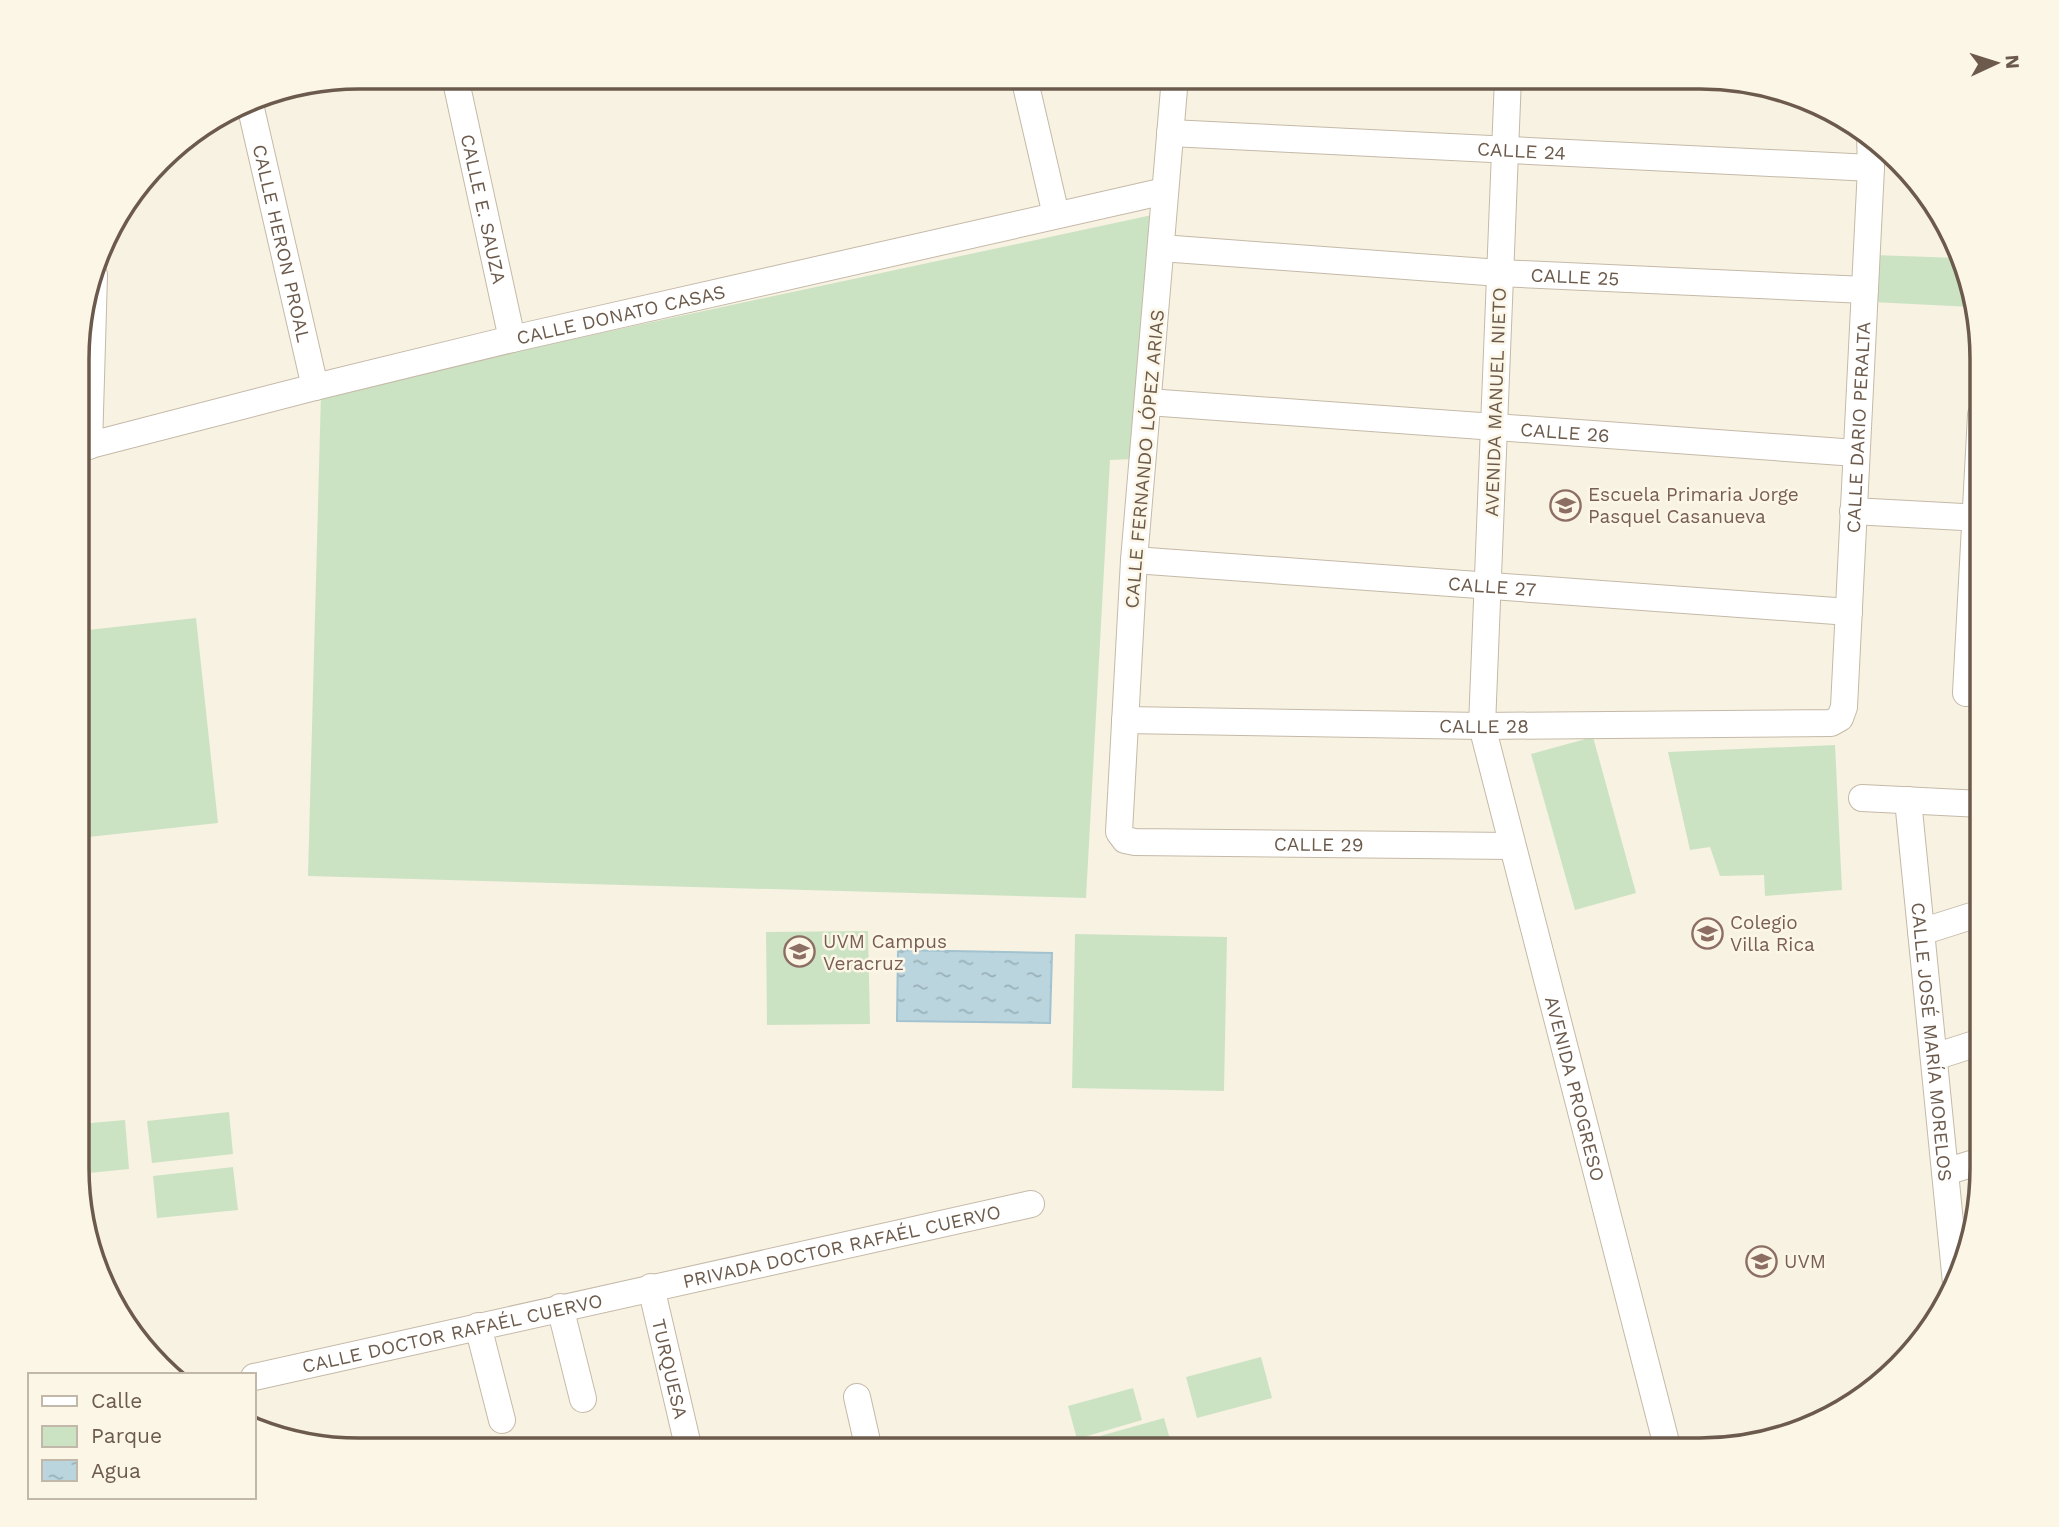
<svg xmlns="http://www.w3.org/2000/svg" width="2059" height="1527" font-family="'Work Sans',sans-serif">
	<defs>
		<pattern id="water-ripples" width="26" height="14" patternUnits="userSpaceOnUse" patternTransform="scale(1.75)"><rect width="26" height="14" fill="#bad5de"/><path d="M2 4q2-2 4 0t4 0M15 11q2-2 4 0t4 0" fill="none" stroke="#9bb0b6"/></pattern>
	</defs>
	<rect width="100%" height="100%" fill="#f8f2e2"/>
	<g fill="#cce3c3">
		<path d="M1152 215 1132 459 1110 460 1086 898 308 876 321 393Z"/>
		<path d="M1873 255 1959 258 1972 307 1872 302Z"/>
		<path d="M196 618 218 823 79 838V631Z"/>
		<path d="M1593 737 1636 893 1575 910 1531 754Z"/>
		<path d="M1835 745 1842 890 1765 896 1764 875 1720 876 1710 847 1690 850 1668 752Z"/>
		<path d="M868 931 870 1024 767 1025 766 932Z"/>
		<path d="M1075 934 1227 937 1224 1091 1072 1088Z"/>
		<path d="M229 1112 233 1154 152 1163 147 1121Z"/>
		<path d="M125 1120 129 1169 79 1174V1124Z"/>
		<path d="M233 1167 238 1210 157 1218 153 1176Z"/>
		<path d="M1261 1357 1272 1398 1197 1418 1186 1377Z"/>
		<path d="M1133 1388 1142 1420 1077 1439 1068 1406Z"/>
		<path d="M1164 1418 1173 1450H1103L1100 1436Z"/>
	</g>
	<path fill="url(#water-ripples)" stroke="#a2c2cf" stroke-width="2" d="M898 950 1052 953 1050 1023 897 1021Z"/>
	<g fill="none" stroke-linecap="round" stroke-linejoin="round">
		<defs>
			<g id="minor">
				<path id="s1" d="M455 77 512 339"/>
				<path d="M1024 77 1056 215"/>
				<path id="s2" d="M1175 77 1134 560 1119 832 1125 840 1135 842 1512 846"/>
				<path id="s3" d="M1508 77 1482 726 1668 1450"/>
				<path id="s4" d="M249 100 315 387"/>
				<path id="s5" d="M1170 133 1871 168"/>
				<path id="s6" d="M1161 248 1500 273 1865 290"/>
				<path id="s7" d="M1148 402 1856 453"/>
				<path d="M89 446 94 275"/>
				<path id="s8" d="M79 448 315 387 512 339 1165 191"/>
				<path d="M1853 511 1981 518"/>
				<path id="s9" d="M1134 560 1849 612"/>
				<path d="M1966 693 1981 415"/>
				<path id="s10" d="M1125 720 1482 726 1831 723 1840 718 1844 707 1871 168 1870 134"/>
				<path d="M1862 798 1981 804"/>
				<path id="s11" d="M1908 800 1956 1283"/>
				<path d="M1921 932 1981 913"/>
				<path d="M1934 1057 1981 1042"/>
				<path d="M1945 1172 1981 1161"/>
				<path id="s12" d="M651 1287 689 1450"/>
				<path d="M560 1307 583 1399"/>
				<path d="M478 1326 502 1420"/>
				<path id="s13" d="M254 1377 1031 1204"/>
				<path d="M857 1397 869 1450"/>
			</g>
		</defs>
		<use href="#minor" stroke="#c5b9a8" stroke-width="28"/>
		<use href="#minor" stroke="#fff" stroke-width="26"/>
	</g>
	<defs>
		<symbol id="school-ring" viewBox="-11 -11 22 22"><circle r="9.5" fill="#fcf6e7" stroke="#8d6e63" stroke-width="1.5"/><path d="M0-5L7-2L0 1L-7-2ZM-4 1L0 2.5L4 1V4Q0 6-4 4Z" fill="#8d6e63"/></symbol>
		<symbol id="university-ring" viewBox="-11 -11 22 22"><circle r="9.5" fill="#fcf6e7" stroke="#8d6e63" stroke-width="1.5"/><path d="M0-5L7-2L0 1L-7-2ZM-4 1L0 2.5L4 1V4Q0 6-4 4Z" fill="#8d6e63"/></symbol>
	</defs>
	<g fill-rule="evenodd">
		<use href="#school-ring" x="1548" y="488" width="35" height="35"/>
		<use href="#university-ring" x="1690" y="916" width="35" height="35"/>
		<use href="#university-ring" x="782" y="934" width="35" height="35"/>
		<use href="#school-ring" x="1744" y="1244" width="35" height="35"/>
	</g>
	<g text-anchor="middle" stroke-width="5" stroke-linejoin="round" paint-order="stroke">
		<g font-size="19" fill="#6c5b4c" stroke="#fcf6e7">
			<text dy="7" stroke="none"><textPath href="#s5" startOffset="352">CALLE 24</textPath></text>
			<text dy="7" stroke="none"><textPath href="#s1" startOffset="135">CALLE E. SAUZA</textPath></text>
			<text dy="7" stroke="none"><textPath href="#s4" startOffset="147">CALLE HERON PROAL</textPath></text>
			<text dy="7" stroke="none"><textPath href="#s6" startOffset="415">CALLE 25</textPath></text>
			<text dy="7" stroke="none"><textPath href="#s8" startOffset="558">CALLE DONATO CASAS</textPath></text>
			<text transform="translate(1495 402) rotate(-88)" y="7">AVENIDA MANUEL NIETO</text>
			<text dy="7" stroke="none"><textPath href="#s10" startOffset="1008">CALLE DARIO PERALTA</textPath></text>
			<text dy="7" stroke="none"><textPath href="#s7" startOffset="418">CALLE 26</textPath></text>
			<text transform="translate(1144 459) rotate(-85)" y="7">CALLE FERNANDO LÓPEZ ARIAS</text>
			<text dy="7" stroke="none"><textPath href="#s9" startOffset="359">CALLE 27</textPath></text>
			<text dy="7" stroke="none"><textPath href="#s10" startOffset="359">CALLE 28</textPath></text>
			<text dy="7" stroke="none"><textPath href="#s2" startOffset="961">CALLE 29</textPath></text>
			<text dy="7" stroke="none"><textPath href="#s11" startOffset="243">CALLE JOSÉ MARÍA MORELOS</textPath></text>
			<text dy="7" stroke="none"><textPath href="#s3" startOffset="1024">AVENIDA PROGRESO</textPath></text>
			<text dy="7" stroke="none"><textPath href="#s13" startOffset="602">PRIVADA DOCTOR RAFAÉL CUERVO</textPath></text>
			<text dy="7" stroke="none"><textPath href="#s13" startOffset="203">CALLE DOCTOR RAFAÉL CUERVO</textPath></text>
			<text dy="7" stroke="none"><textPath href="#s12" startOffset="84">TURQUESA</textPath></text>
		</g>
		<g font-size="19" fill="#785e54" stroke="#fcf6e7" text-anchor="start">
			<text x="1588" y="501">Escuela Primaria Jorge<tspan x="1588" dy="22">Pasquel Casanueva</tspan></text>
			<text x="1730" y="929">Colegio<tspan x="1730" dy="22">Villa Rica</tspan></text>
			<text x="823" y="948">UVM Campus<tspan x="823" dy="22">Veracruz</tspan></text>
			<text x="1784" y="1268">UVM</text>
		</g>
	</g>
	<path d="M0 0H2059V1527H0ZM359 89H1700A270 270 0 0 1 1970 359V1168A270 270 0 0 1 1700 1438H359A270 270 0 0 1 89 1168V359A270 270 0 0 1 359 89Z" fill="#fcf6e7" fill-rule="evenodd"/>
	<path fill="none" stroke="#6c5b4c" stroke-width="3.5" d="M359 89H1700A270 270 0 0 1 1970 359V1168A270 270 0 0 1 1700 1438H359A270 270 0 0 1 89 1168V359A270 270 0 0 1 359 89Z"/>
	<rect x="28" y="1373" width="228" height="126" fill="#fcf6e7" stroke="#c2b8a9" stroke-width="2"/>
	<rect x="42" y="1396" width="35" height="10" fill="#ffffff" stroke="#c2b8a9" stroke-width="2"/>
	<text x="91" y="1408" font-size="21" fill="#6c5b4c">Calle</text>
	<rect x="42" y="1426" width="35" height="21" fill="#cce3c3" stroke="#c2b8a9" stroke-width="2"/>
	<text x="91" y="1443" font-size="21" fill="#6c5b4c">Parque</text>
	<rect x="42" y="1460" width="35" height="21" fill="url(#water-ripples)" stroke="#c2b8a9" stroke-width="2"/>
	<text x="91" y="1478" font-size="21" fill="#6c5b4c">Agua</text>
	<g transform="translate(1996 63) rotate(86)" stroke="#fcf6e7" stroke-width="5" paint-order="stroke">
	<path d="M0-5L12 26L0 18L-12 26Z" fill="#6c5b4c"/>
	<text y="-10" font-size="19" font-weight="bold" text-anchor="middle" fill="#6c5b4c">N</text>
	</g>
</svg>
